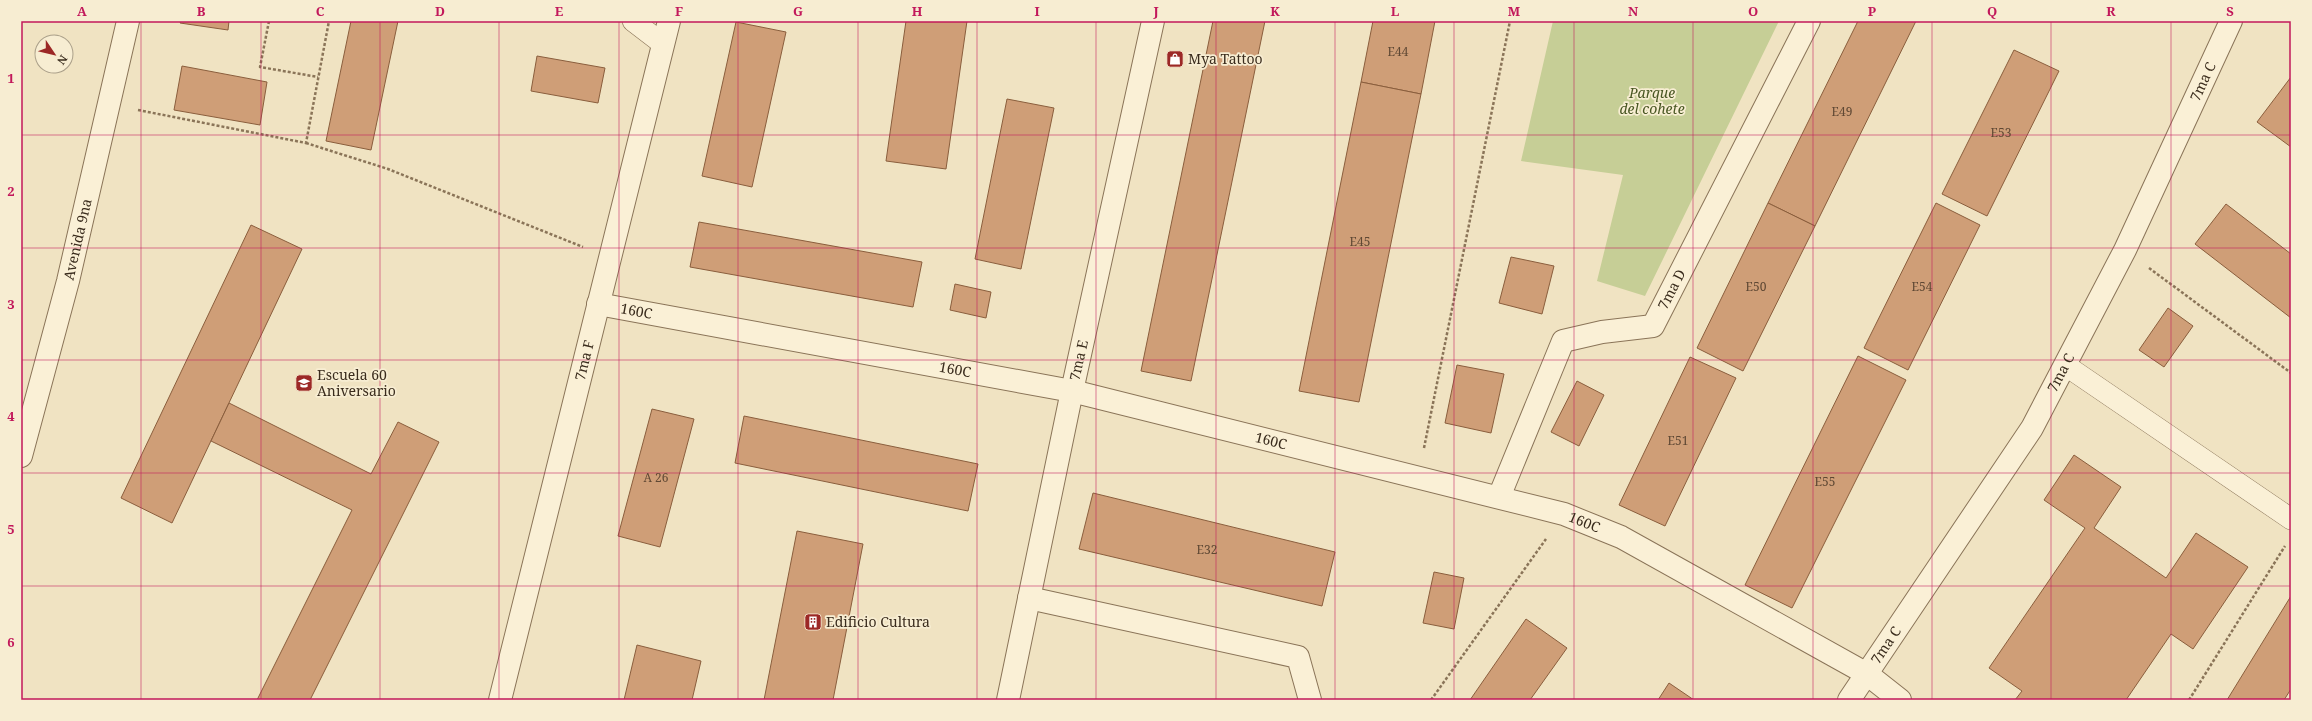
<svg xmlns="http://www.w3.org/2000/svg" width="2312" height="721" font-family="'Noto Serif',serif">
	<rect width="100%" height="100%" fill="#f0e3c2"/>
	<path fill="#c6ce96" d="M1553 21H1779L1645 296 1597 281 1623 175 1521 161Z"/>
	<g fill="#cf9e77" stroke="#8a5e3d">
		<path d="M181 21H229L228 30 180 23Z"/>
		<path d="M351 21H398L371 150 326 141Z"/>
		<path d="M906 21H967L946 169 886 161Z"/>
		<path d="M1213 21H1265L1191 381 1141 371Z"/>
		<path d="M1373 21H1435L1421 94 1361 82Z"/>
		<path d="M1858 21H1916L1815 226 1768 203Z"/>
		<path d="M736 22 786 32 752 187 702 176Z"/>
		<path d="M2014 50 2059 71 1987 216 1942 194Z"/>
		<path d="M537 56 605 68 598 103 531 91Z"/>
		<path d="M182 66 267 82 260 125 174 110Z"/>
		<path d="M2291 77V147L2257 122Z"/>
		<path d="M1361 82 1421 94 1359 402 1299 391Z"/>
		<path d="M1007 99 1054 108 1021 269 975 259Z"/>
		<path d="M1768 203 1815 226 1743 371 1697 348Z"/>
		<path d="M1936 203 1980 225 1908 370 1864 348Z"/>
		<path d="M2226 204 2291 254V318L2195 244Z"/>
		<path d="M699 222 922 262 913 307 690 267Z"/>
		<path d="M251 225 302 249 172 523 121 498Z"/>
		<path d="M1511 257 1554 266 1542 314 1499 303Z"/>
		<path d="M955 284 991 292 986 318 950 310Z"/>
		<path d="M2168 308 2193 326 2164 367 2139 350Z"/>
		<path d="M1858 356 1906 380 1792 608 1745 585Z"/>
		<path d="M1690 357 1736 378 1665 526 1619 505Z"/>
		<path d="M1457 365 1504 374 1491 433 1445 423Z"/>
		<path d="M1577 381 1604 395 1579 446 1551 432Z"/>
		<path d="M229 403 371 474 398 422 439 442 310 700H257L352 510 211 441Z"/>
		<path d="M652 409 694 419 660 547 618 536Z"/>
		<path d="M744 416 978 464 968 511 735 463Z"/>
		<path d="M2074 455 2121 487 2094 528 2166 578 2196 533 2248 567 2193 649 2171 634 2126 700H2015L2022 691 1989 668 2085 528 2044 500Z"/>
		<path d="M1093 493 1335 552 1322 606 1079 549Z"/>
		<path d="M797 531 863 544 833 700H764Z"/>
		<path d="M1434 572 1464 578 1454 629 1423 623Z"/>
		<path d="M2291 596V689L2284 700H2227Z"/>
		<path d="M1526 619 1567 648 1530 700H1470Z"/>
		<path d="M637 645 701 661 692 700H624Z"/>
		<path d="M1669 683 1694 700H1658Z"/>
	</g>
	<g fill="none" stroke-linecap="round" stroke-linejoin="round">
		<defs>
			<g id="service">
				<path d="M633 21 663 44"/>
				<path d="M2065 365 2291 519"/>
			</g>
			<g id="minor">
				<path id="s1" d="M598 304 1072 391 1564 514 1621 537 1867 674 1900 700"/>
				<path id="s2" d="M21 456 68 281 128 21"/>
				<path id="s3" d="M1499 497 1563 341 1602 332 1653 326 1809 21"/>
				<path d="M1029 598 1298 657 1310 700"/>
				<path id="s4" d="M500 700 669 21"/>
				<path id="s5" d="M1008 700 1072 391 1153 21"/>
				<path id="s6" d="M1849 700 2032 428 2125 250 2231 21"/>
			</g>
		</defs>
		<use href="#service" stroke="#8a7458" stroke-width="22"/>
		<use href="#minor" stroke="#8a7458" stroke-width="24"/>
		<g stroke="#8a7458" stroke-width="2.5" stroke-dasharray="3 2" stroke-linecap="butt">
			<path d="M269 21 260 67 318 77"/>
			<path d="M138 110 306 143 329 21"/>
			<path d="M306 143 388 169 583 247"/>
			<path d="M2149 268 2291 373"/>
			<path d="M1424 448 1510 21"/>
			<path d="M1431 700 1546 539"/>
			<path d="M2189 700 2285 546"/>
		</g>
		<use href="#service" stroke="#faf0d6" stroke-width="21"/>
		<use href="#minor" stroke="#faf0d6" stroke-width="22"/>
	</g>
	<path fill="none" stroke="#c2185b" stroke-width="1" stroke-opacity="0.55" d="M141 21V700M261 21V700M380 21V700M499 21V700M619 21V700M738 21V700M858 21V700M977 21V700M1096 21V700M1216 21V700M1335 21V700M1454 21V700M1574 21V700M1693 21V700M1813 21V700M1932 21V700M2051 21V700M2171 21V700M21 135H2291M21 248H2291M21 360H2291M21 473H2291M21 586H2291"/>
	<defs>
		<symbol id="shop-square" viewBox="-11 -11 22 22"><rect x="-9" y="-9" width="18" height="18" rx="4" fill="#9c2826" stroke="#f7edd2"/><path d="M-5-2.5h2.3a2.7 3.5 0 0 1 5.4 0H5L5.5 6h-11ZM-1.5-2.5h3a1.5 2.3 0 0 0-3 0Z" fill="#fff"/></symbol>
		<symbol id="school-square" viewBox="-11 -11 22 22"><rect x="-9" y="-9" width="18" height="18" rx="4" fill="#9c2826" stroke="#f7edd2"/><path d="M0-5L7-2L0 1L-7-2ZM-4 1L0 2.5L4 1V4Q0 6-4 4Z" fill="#fff"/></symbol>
		<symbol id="building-square" viewBox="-11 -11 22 22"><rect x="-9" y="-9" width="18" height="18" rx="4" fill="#9c2826" stroke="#f7edd2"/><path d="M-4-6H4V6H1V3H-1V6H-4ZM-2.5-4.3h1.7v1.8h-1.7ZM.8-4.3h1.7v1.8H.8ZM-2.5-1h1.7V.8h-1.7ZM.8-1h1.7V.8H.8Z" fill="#fff"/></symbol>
	</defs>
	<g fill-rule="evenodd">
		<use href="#shop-square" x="1165" y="49" width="20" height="20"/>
		<use href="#school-square" x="294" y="373" width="20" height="20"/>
		<use href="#building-square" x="803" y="612" width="20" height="20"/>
	</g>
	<g text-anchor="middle" stroke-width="3.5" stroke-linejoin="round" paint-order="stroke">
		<g font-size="12" fill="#5f4834">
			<text x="1398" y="56">E44</text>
			<text x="1842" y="116">E49</text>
			<text x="2001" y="137">E53</text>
			<text x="1360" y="246">E45</text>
			<text x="1756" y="291">E50</text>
			<text x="1922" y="291">E54</text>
			<text x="1678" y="445">E51</text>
			<text x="656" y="482">A 26</text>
			<text x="1825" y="486">E55</text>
			<text x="1207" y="554">E32</text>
		</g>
		<g font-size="14" fill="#3a2c1d" stroke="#f7edd2" text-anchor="start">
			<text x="1188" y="64">Mya Tattoo</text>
			<text x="317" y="380">Escuela 60<tspan x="317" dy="16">Aniversario</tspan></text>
			<text x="826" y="627">Edificio Cultura</text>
		</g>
		<g font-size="14" fill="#3a2c1d" stroke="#f7edd2">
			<text dy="5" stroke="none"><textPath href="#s6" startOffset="714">7ma C</textPath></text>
			<text dy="5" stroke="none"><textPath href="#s2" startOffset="224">Avenida 9na</textPath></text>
			<text dy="5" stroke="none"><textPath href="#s3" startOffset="301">7ma D</textPath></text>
			<text dy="5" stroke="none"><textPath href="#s1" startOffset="39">160C</textPath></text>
			<text dy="5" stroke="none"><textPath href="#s4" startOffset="350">7ma F</textPath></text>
			<text dy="5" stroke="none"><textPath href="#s5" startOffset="347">7ma E</textPath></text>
			<text dy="5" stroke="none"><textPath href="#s1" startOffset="363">160C</textPath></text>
			<text dy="5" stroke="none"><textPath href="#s6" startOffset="390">7ma C</textPath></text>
			<text dy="5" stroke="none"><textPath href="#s1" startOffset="687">160C</textPath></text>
			<text dy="5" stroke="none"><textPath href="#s1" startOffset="1011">160C</textPath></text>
			<text dy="5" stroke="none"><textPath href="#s6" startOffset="66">7ma C</textPath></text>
		</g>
		<g font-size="14" font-style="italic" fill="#495723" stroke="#f7edd2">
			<text x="1652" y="98">Parque<tspan x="1652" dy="16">del cohete</tspan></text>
		</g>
	</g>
	<rect width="2312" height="721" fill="none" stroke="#f7edd2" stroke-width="44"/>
	<g transform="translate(54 54) rotate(125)"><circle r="19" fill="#f7edd2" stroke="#aba08a"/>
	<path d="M0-3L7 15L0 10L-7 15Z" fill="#9c2826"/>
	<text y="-6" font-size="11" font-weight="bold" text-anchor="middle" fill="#3a2c1d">N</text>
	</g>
	<rect x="22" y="22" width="2268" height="677" fill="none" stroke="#c2185b" stroke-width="1.5"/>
	<g font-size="13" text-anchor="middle" font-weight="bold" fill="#c2185b">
		<text x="82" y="16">A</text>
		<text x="201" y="16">B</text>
		<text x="320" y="16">C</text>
		<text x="440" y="16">D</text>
		<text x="559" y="16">E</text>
		<text x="679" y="16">F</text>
		<text x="798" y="16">G</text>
		<text x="917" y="16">H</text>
		<text x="1037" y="16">I</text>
		<text x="1156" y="16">J</text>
		<text x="1275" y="16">K</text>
		<text x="1395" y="16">L</text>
		<text x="1514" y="16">M</text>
		<text x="1633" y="16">N</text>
		<text x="1753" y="16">O</text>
		<text x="1872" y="16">P</text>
		<text x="1992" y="16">Q</text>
		<text x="2111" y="16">R</text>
		<text x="2230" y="16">S</text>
		<text x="11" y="83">1</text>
		<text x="11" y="196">2</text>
		<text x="11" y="309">3</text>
		<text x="11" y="421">4</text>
		<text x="11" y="534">5</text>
		<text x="11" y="647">6</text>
	</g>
</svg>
